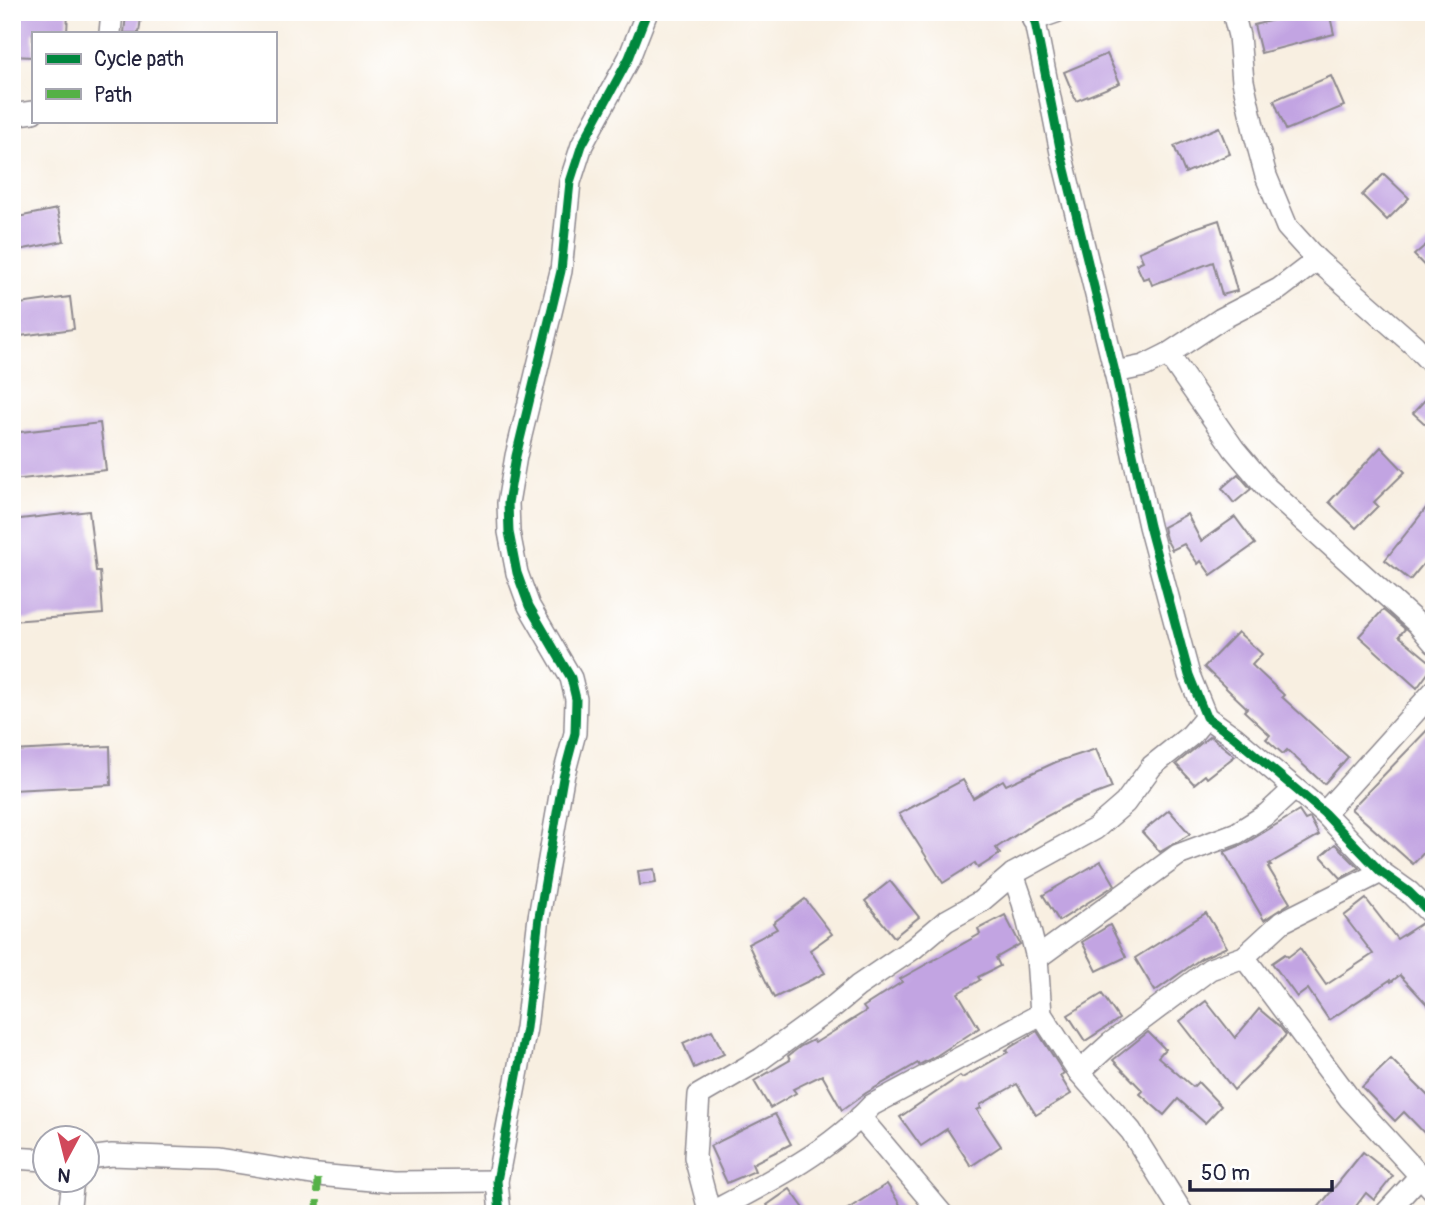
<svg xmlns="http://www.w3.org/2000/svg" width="1446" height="1226" font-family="Pangolin,sans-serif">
	<rect width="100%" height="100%" fill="#fff"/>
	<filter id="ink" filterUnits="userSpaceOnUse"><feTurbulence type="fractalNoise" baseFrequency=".0143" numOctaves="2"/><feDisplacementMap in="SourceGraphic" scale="14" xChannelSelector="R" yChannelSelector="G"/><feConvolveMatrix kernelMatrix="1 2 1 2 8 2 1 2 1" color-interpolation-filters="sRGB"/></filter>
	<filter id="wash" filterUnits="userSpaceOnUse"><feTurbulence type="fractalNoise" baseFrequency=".00686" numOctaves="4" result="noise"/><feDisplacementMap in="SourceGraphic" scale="28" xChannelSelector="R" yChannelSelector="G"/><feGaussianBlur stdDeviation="1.57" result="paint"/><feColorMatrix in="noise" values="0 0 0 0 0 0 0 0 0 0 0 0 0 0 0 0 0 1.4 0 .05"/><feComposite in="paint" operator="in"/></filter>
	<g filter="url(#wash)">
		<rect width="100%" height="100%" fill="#f8efe1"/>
		<g id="blocks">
			<g fill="#c2a4e2">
				<path d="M12 12H68L67 33H33V57L12 56Z"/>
				<path d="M1304 12H1329L1334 34 1261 53 1254 25Z"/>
				<path d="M126 15 141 17 139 33H124Z"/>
				<path d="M1107 54 1120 83 1076 101 1064 72Z"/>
				<path d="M1331 76 1344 106 1286 130 1274 100Z"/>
				<path d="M1219 127 1230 154 1185 173 1174 146Z"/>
				<path d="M1384 174 1409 198 1387 220 1362 195Z"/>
				<path d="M57 209 64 241 19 250 13 218Z"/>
				<path d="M1219 220 1230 257 1228 258 1237 291 1222 295 1213 262 1152 285 1149 277 1143 279 1136 264 1143 261 1139 252 1189 231V230Z"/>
				<path d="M1434 238V276L1414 255Z"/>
				<path d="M70 297 74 329 12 337V305Z"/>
				<path d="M1434 390V432L1413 413Z"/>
				<path d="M100 423 106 470 12 480V433Z"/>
				<path d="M1381 447 1405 472 1374 502 1378 506 1356 528 1329 502Z"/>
				<path d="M1238 474 1251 489 1234 503 1222 488Z"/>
				<path d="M1434 498V551L1410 580 1385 560Z"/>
				<path d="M89 511 96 571H100L103 614 12 621V520Z"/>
				<path d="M1187 514 1201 541 1235 517 1255 544 1211 575 1201 561 1198 564 1184 544 1172 550 1166 539 1163 527Z"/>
				<path d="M1383 610 1405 629 1399 636 1434 665 1417 688 1359 636Z"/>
				<path d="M1238 632 1262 654 1252 665 1284 695 1282 697 1348 757 1324 784 1287 750 1283 754 1266 739 1270 735 1244 711 1247 708 1204 667Z"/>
				<path d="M1434 723V842L1413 864 1351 809Z"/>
				<path d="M1210 736 1235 756 1207 778 1205 775 1194 784 1176 764Z"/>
				<path d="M110 746 111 785 12 790V751Z"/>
				<path d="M1096 749 1112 788 1074 802 1039 820 996 848 1000 854 978 868 975 863 943 883 899 814 963 780 973 798 1003 780 1006 785 1056 762Z"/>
				<path d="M1169 810 1190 834 1160 852 1142 832Z"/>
				<path d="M1299 811 1305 820 1310 818 1319 835 1269 864 1271 866 1268 867 1290 903 1264 920 1224 852 1244 844Z"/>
				<path d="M1335 844 1359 868 1341 878 1321 856Z"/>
				<path d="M1101 861 1115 885 1059 921 1043 895Z"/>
				<path d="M654 869 656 883 640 885 638 871Z"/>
				<path d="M890 881 919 917 894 937 865 901Z"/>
				<path d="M805 899 832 934 810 950 825 973 774 998 748 944 777 929 773 923Z"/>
				<path d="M1366 899 1397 939 1422 923 1434 934V1012L1400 975 1391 982 1390 980 1329 1020 1308 989 1297 997 1272 963 1285 954 1288 957 1300 948 1326 985 1373 954 1344 916Z"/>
				<path d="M1206 913 1227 947 1202 958 1155 991 1135 958Z"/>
				<path d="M1005 915 1020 944 996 958 1000 966 978 977 980 980 958 993 979 1028 936 1056 919 1065 918 1063 866 1093 842 1110 822 1075 793 1089 796 1093 770 1108 754 1081 790 1060 788 1056 801 1046 813 1040 815 1043 866 1011 863 1007 902 982 900 979 980 934 978 929Z"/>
				<path d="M1110 925 1126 957 1097 971 1082 942Z"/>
				<path d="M1102 994 1119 1019 1085 1041 1068 1015Z"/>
				<path d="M1206 1001 1235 1038 1259 1009 1279 1026 1286 1035 1263 1061 1234 1090 1180 1021Z"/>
				<path d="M712 1030 724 1054 694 1068 683 1043Z"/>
				<path d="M1037 1031 1064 1073 1060 1076 1071 1094 1036 1115 1017 1084 980 1105 981 1108 977 1110 1001 1146 971 1166 947 1129 921 1146 900 1117 960 1076 962 1078 1008 1052 1006 1050Z"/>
				<path d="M1148 1032 1165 1049 1158 1057 1193 1087 1198 1082 1221 1106 1205 1123 1178 1099 1164 1115 1140 1094 1143 1091 1113 1060Z"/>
				<path d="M1391 1059 1434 1102V1143L1404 1112 1395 1121 1362 1087Z"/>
				<path d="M775 1114 791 1144 752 1164 755 1171 727 1183 710 1146Z"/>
				<path d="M1363 1152 1393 1176 1374 1200 1366 1193 1350 1214H1313Z"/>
				<path d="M887 1184 902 1208 893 1214H840Z"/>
				<path d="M790 1189 808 1214H774L767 1205Z"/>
			</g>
		</g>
	</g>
	<g filter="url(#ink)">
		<use href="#blocks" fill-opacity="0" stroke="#8d888e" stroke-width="2"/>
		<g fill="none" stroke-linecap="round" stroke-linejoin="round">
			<defs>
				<g id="minor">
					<path d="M1033 12 1061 153 1115 372 1149 526 1189 675 1206 717 1234 737 1324 813 1381 872 1409 892 1434 917"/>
					<path d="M1233 12 1239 36 1243 81 1255 135 1266 176 1287 227 1317 260 1414 345 1434 366"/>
					<path d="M1033 20 1056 12"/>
					<path d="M110 33 112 12"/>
					<path d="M12 115 33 112"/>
					<path d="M1168 354 1234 449 1267 488 1417 623 1434 643"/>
					<path d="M1115 372 1144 366 1168 354 1221 319 1279 289 1317 260"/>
					<path d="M1324 813 1434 691"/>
					<path d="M1013 874 1023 903 1037 958 1041 1014 1079 1072 1131 1131 1183 1214"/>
					<path d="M1244 957 1350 1099 1434 1191"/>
					<path d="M1037 958 1178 855 1237 833 1267 814 1294 789"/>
					<path d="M1079 1072 1111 1043 1210 969 1244 957 1282 922 1381 872"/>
					<path d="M860 1117 942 1214"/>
					<path d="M12 1158 46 1160"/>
					<path d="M88 1158 112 1155 217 1159 318 1175 393 1182 497 1181"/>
					<path d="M710 1213C767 1183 828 1153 872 1105L1041 1014"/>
					<path d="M69 1214 73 1180"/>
					<path d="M500 1214 497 1181 526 1028 539 917 563 778 575 733 576 699 571 678 529 606 517 573 509 532 508 503 516 456 561 271 570 182 582 145 629 58 647 12"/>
					<path d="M710 1214 695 1157 699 1095 761 1059 834 1006 858 986 914 948 946 921 980 902 1013 874 1095 829 1125 803 1152 766 1191 735 1206 717"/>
					<path d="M1385 1214 1420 1176"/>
				</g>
			</defs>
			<use href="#minor" stroke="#8d888e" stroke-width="24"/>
			<use href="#minor" stroke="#fff" stroke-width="21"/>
			<path stroke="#55b146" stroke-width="7" stroke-dasharray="14 7" stroke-linecap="butt" d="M317 1214 318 1175"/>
			<defs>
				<g id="cycleway">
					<path d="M1033 12 1061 153 1115 372 1149 526 1189 675 1206 717 1234 737 1324 813 1381 872 1409 892 1434 917"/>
					<path d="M500 1214 497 1181 526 1028 539 917 563 778 575 733 576 699 571 678 529 606 517 573 509 532 508 503 516 456 561 271 570 182 582 145 629 58 647 12"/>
				</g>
			</defs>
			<use href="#cycleway" stroke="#fff" stroke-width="13"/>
			<use href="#cycleway" stroke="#00873e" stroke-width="9"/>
		</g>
	</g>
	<rect width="1446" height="1226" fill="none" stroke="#fff" stroke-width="42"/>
	<rect x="32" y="32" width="245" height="91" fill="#ffffff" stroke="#a7a7b1" stroke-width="2"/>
	<rect x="46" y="54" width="35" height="10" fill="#00873e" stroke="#a7a7b1" stroke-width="2"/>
	<text x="94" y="66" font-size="21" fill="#22223b">Cycle path</text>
	<rect x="46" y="89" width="35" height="10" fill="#55b146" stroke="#a7a7b1" stroke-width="2"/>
	<text x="94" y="102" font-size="21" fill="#22223b">Path</text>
	<g transform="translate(66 1159) rotate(187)"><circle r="33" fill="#ffffff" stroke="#a7a7b1" stroke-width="2"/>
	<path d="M0-5L12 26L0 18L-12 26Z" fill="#d1495b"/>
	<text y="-10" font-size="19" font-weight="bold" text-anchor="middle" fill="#22223b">N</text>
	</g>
	<path d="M1190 1180v10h142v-10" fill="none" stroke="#22223b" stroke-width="3.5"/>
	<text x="1201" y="1180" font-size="21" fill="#22223b" stroke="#ffffff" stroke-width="5" paint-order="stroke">50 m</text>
</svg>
